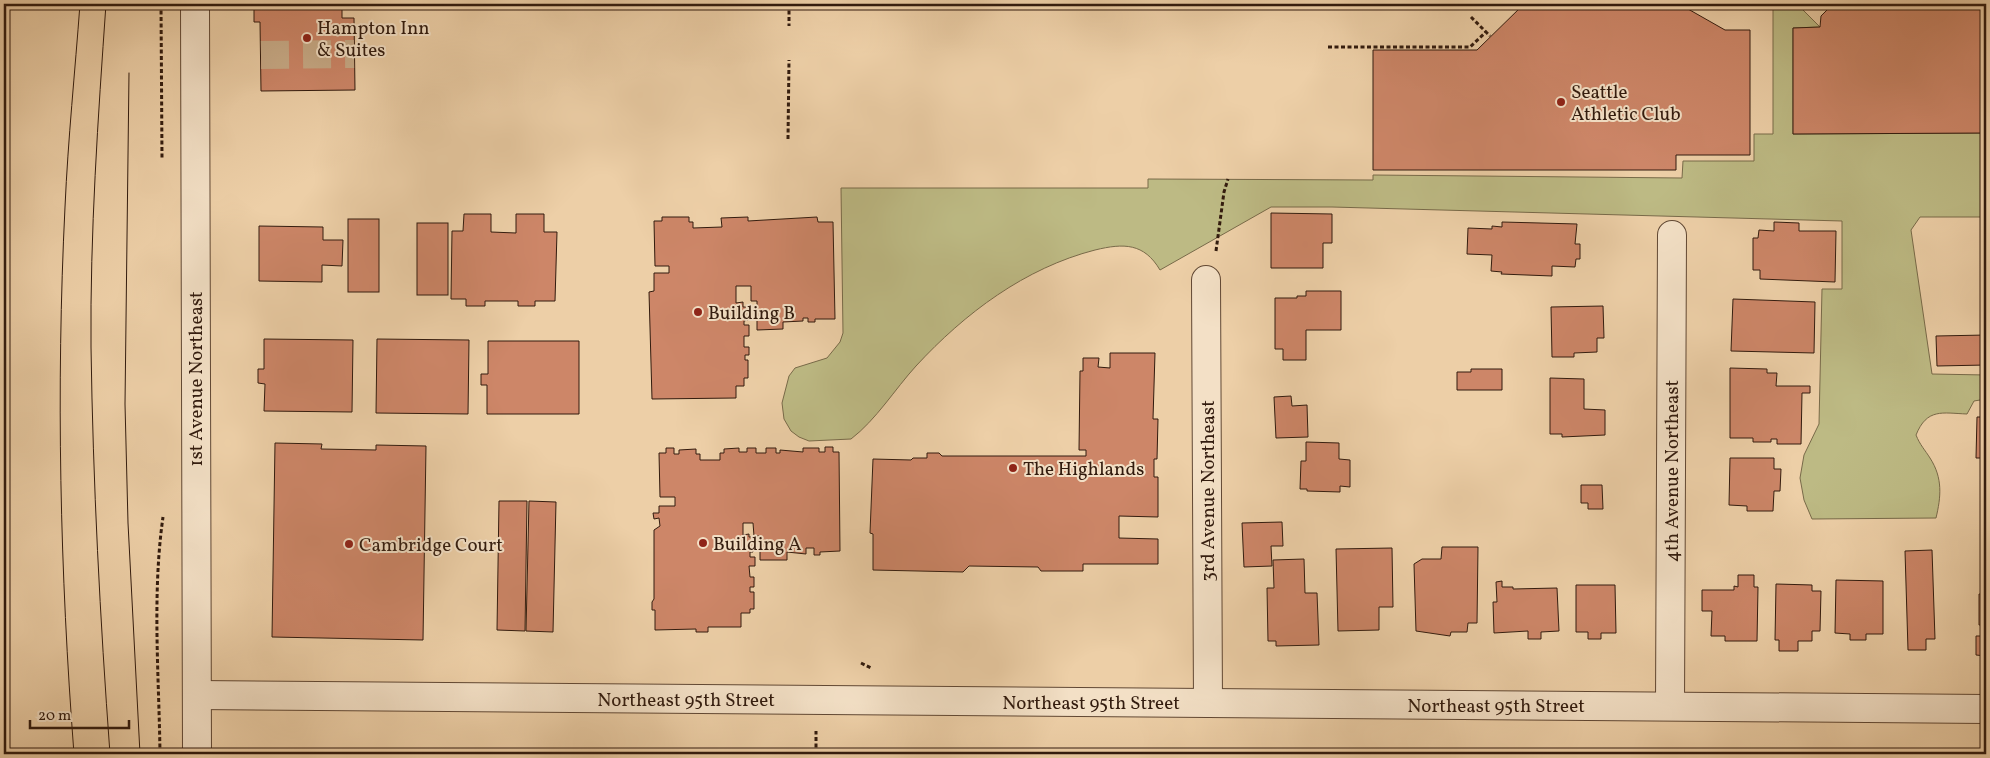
<svg xmlns="http://www.w3.org/2000/svg" width="1990" height="758" font-family="Vollkorn,serif">
	<rect width="100%" height="100%" fill="#edcfa7"/>
	<filter id="stains"><feTurbulence type="fractalNoise" baseFrequency=".004" numOctaves="4"/><feColorMatrix values="0 0 0 0 .2 0 0 0 0 .09 0 0 0 0 .02 0 0 0 .5 -.17"/></filter>
	<radialGradient id="worn" r=".72"><stop offset=".6" stop-color="#630" stop-opacity="0"/><stop offset="1" stop-color="#630" stop-opacity=".3"/></radialGradient>
	<path fill="#bdba84" stroke="#786a49" d="M1791 4H1797L1820 27 1793 28V134L1986 133V217H1920L1911 230 1932 374 1986 375V399L1974 401 1967 414C1942 413 1927 408 1916 435 1920 445 1925 450 1930 458 1943 478 1941 497 1936 518L1812 519 1804 500 1800 478 1804 455 1819 424 1822 289H1842V221L1332 207H1271L1160 270C1144 243 1124 243 1095 250 1025 268 965 313 916 366 895 389 876 420 851 439L809 441 799 437 791 431 784 419 782 403 789 376 795 368 827 358 840 342 843 333 841 188H1148V179L1373 180V175L1682 178 1683 161H1754V134H1773V7Z"/>
	<g fill="#cd8668" stroke="#321b0e">
		<path d="M254 4H342V18H354L355 90 261 91 260 22H254Z"/>
		<path d="M1833 4H1986V133L1793 134V28L1820 27 1821 16Z"/>
		<path d="M1523 5H1681L1725 30H1750V155H1676V170H1373V50H1477Z"/>
		<path d="M1271 213 1332 214V243H1323V268H1271Z"/>
		<path d="M464 214H491V232L516 233V214H544V232H557L555 301H535V306H518V301H485V306H466V299H451L452 231H463Z"/>
		<path d="M662 217H689V222H693V228L722 227 721 218 748 217V221L817 217 818 222H833L835 319H815V322H808V318H803V321L783 322V329L757 330V301H751V286H736V303L743 302V307H747L748 320 744 321V325H749V336H744V347H749V355H745V360H748V378H744V386H736V398L652 399 649 292 654 291V273H669V266H655L654 221H662Z"/>
		<rect x="348" y="219" width="31" height="73"/>
		<path d="M1502 222 1577 224 1575 244H1580V259H1576L1575 267 1552 266V276L1501 274 1502 272 1491 271 1492 255 1467 254 1468 228 1492 229V226L1502 227Z"/>
		<path d="M1774 222 1799 223V231H1836L1835 282 1760 279V270H1753V238H1758L1759 230 1774 231Z"/>
		<rect x="417" y="223" width="31" height="72"/>
		<path d="M259 226 323 227V240H343L342 266 322 265V282L259 281Z"/>
		<path d="M1306 291H1341V330H1306V360H1283V349H1275V298H1297V296H1306Z"/>
		<path d="M1733 299 1815 302 1814 353 1731 351Z"/>
		<path d="M1603 306 1604 338H1597V352L1574 353V357H1552L1551 307Z"/>
		<path d="M1986 335V365L1937 366 1936 336Z"/>
		<path d="M264 339 353 340 352 412 264 411 265 384 258 383V369H264Z"/>
		<path d="M377 339 469 340 468 414 376 413Z"/>
		<path d="M488 341H579V414H487V385H481V374H488Z"/>
		<path d="M1110 353H1155L1153 419H1158L1157 459H1154V477H1158V517L1119 516V538L1158 539V564H1083V571H1041L1038 567 969 566 963 572 873 570V534L870 533 873 459 911 460 913 458H927V453H939L942 456H1086V450H1079L1080 371H1083V358H1099L1098 367 1110 368Z"/>
		<path d="M1730 368 1767 369V373H1777L1776 386H1810V393H1802L1801 444H1777V439H1771V442H1753V438H1730Z"/>
		<path d="M1471 369H1502V390H1457V372H1471Z"/>
		<path d="M1550 378 1584 379V409L1605 410V435L1562 437V434H1550Z"/>
		<path d="M1291 396 1292 406 1307 405 1308 437 1276 438 1274 397Z"/>
		<path d="M1977 417H1986V458H1976Z"/>
		<path d="M1306 442 1339 443V459L1350 460V487L1340 486V492L1307 491V489H1300L1301 461H1306Z"/>
		<path d="M275 443 322 444 321 449 376 450V445L426 446 423 640 272 637Z"/>
		<path d="M825 447H833V452H839L840 551 820 552V555H814V548H806V554L787 552V560H760V536H754L753 523H743V535L749 534V537H752L753 552H750V557H755V566H749L750 577H754V587H750V592H754V609H750V613H741V627H708V632H696V629L655 630V610H652V602L654 599V530L660 526 659 518 654 519 653 513H659V506H675V497H660L659 453H666V448H674V454H679V450L696 449V454H700V460H720V453H724V449L739 448V452H747V448H756V453H766V448H776V453H780V450L803 452V448H819V452H825Z"/>
		<path d="M1730 458H1774V469H1781L1780 491H1774L1773 511H1747V506L1729 505Z"/>
		<path d="M1581 485H1602L1603 509H1588V503H1581Z"/>
		<path d="M499 501H527L525 631 497 630Z"/>
		<path d="M529 501 556 502 553 632 526 631Z"/>
		<path d="M1282 522 1283 546H1271L1272 566 1244 567 1242 523Z"/>
		<path d="M1442 547H1478L1477 623H1468L1467 632H1451L1450 636 1416 631 1414 564 1422 559H1441Z"/>
		<path d="M1392 548 1393 607H1379V630L1338 631 1336 549Z"/>
		<path d="M1932 550 1935 639H1926V650H1908L1905 551Z"/>
		<path d="M1304 559 1305 593H1317L1319 645 1276 646V641H1268L1267 588H1274L1273 560Z"/>
		<path d="M1738 575H1754V587H1758L1757 641H1725V636H1711L1712 611H1702V590H1734V586L1738 587Z"/>
		<path d="M1836 580 1883 581V634H1866V640H1850V634L1835 633Z"/>
		<path d="M1502 581V587H1513V589L1557 588 1559 631 1541 632V639H1528V631L1494 633 1493 602H1497L1496 582Z"/>
		<path d="M1776 584 1812 585V591H1821L1820 631H1812V641H1798V651H1779V640H1775Z"/>
		<path d="M1576 585H1615L1616 633H1601V639H1588V632H1576Z"/>
		<path d="M1979 594H1986V656L1976 655V636H1982V625H1979Z"/>
		<path d="M266 753 425 754H266Z"/>
	</g>
	<g fill="none" stroke-linecap="round" stroke-linejoin="round">
		<path stroke="#c8ab88" stroke-width="28" stroke-dasharray="28 14" stroke-linecap="butt" d="M261 55 354 54"/>
		<defs>
			<g id="minor">
				<path d="M195 4 197 754"/>
				<path d="M1206 280 1208 703"/>
				<path d="M197 695 1986 709"/>
				<path d="M1670 706 1672 235"/>
			</g>
		</defs>
		<use href="#minor" stroke="#614834" stroke-width="30"/>
		<g stroke="#321b0e" stroke-width="3" stroke-dasharray="4 2.5" stroke-linecap="butt">
			<path d="M161 4 162 158"/>
			<path d="M789 4V26"/>
			<path d="M1471 17 1486 32"/>
			<path d="M1328 47H1470L1486 32 1490 36"/>
			<path d="M788 139 789 60"/>
			<path d="M1216 251 1224 192 1228 179"/>
			<path d="M861 663 871 668"/>
			<path d="M160 754C159 676 152 594 163 517"/>
			<path d="M816 754V731"/>
		</g>
		<use href="#minor" stroke="#f3e0c6" stroke-width="28"/>
		<g stroke="#321b0e" stroke-width="1">
			<path d="M106 4C98 118 90 233 91 347 93 483 100 618 110 754"/>
			<path d="M129 73 125 404 128 523 140 754"/>
			<path d="M74 754C60 572 56 389 65 207 68 139 75 72 80 4"/>
		</g>
	</g>
	<g fill="#8f2418" stroke="#f3e0c6" stroke-width="2">
		<circle cx="307" cy="38" r="5"/>
		<circle cx="1561" cy="102" r="5"/>
		<circle cx="698" cy="312" r="5"/>
		<circle cx="1013" cy="468" r="5"/>
		<circle cx="703" cy="543" r="5"/>
		<circle cx="349" cy="544" r="5"/>
	</g>
	<g text-anchor="middle" stroke-width="4" stroke-linejoin="round" paint-order="stroke">
		<g font-size="19" fill="#321b0e" stroke="#f3e0c6" text-anchor="start">
			<text x="317" y="34">Hampton Inn<tspan x="317" dy="22">&amp; Suites</tspan></text>
			<text x="1571" y="98">Seattle<tspan x="1571" dy="22">Athletic Club</tspan></text>
			<text x="708" y="319">Building B</text>
			<text x="1023" y="475">The Highlands</text>
			<text x="713" y="550">Building A</text>
			<text x="359" y="551">Cambridge Court</text>
		</g>
		<g font-size="19" fill="#321b0e" stroke="#f3e0c6">
			<text transform="translate(195 379) rotate(-90)" y="7">1st Avenue Northeast</text>
			<text transform="translate(1671 471) rotate(-90)" y="7">4th Avenue Northeast</text>
			<text transform="translate(1207 491) rotate(-90)" y="7">3rd Avenue Northeast</text>
			<text x="686" y="706">Northeast 95th Street</text>
			<text x="1091" y="709">Northeast 95th Street</text>
			<text x="1496" y="712">Northeast 95th Street</text>
		</g>
	</g>
	<rect width="1990" height="758" fill="none" stroke="#edcfa7" stroke-width="20"/>
	<rect x="5" y="5" width="1980" height="748" fill="none" stroke="#321b0e" stroke-width="2.5"/>
	<rect x="10" y="10" width="1970" height="738" fill="none" stroke="#321b0e"/>
	<path d="M30 720v8h99v-8" fill="none" stroke="#321b0e" stroke-width="2.5"/>
	<text x="38" y="720" font-size="15" fill="#321b0e" stroke="#f3e0c6" stroke-width="4" paint-order="stroke">20 m</text>
	<rect width="100%" height="100%" filter="url(#stains)"/>
	<rect width="100%" height="100%" fill="url(#worn)"/>
</svg>
